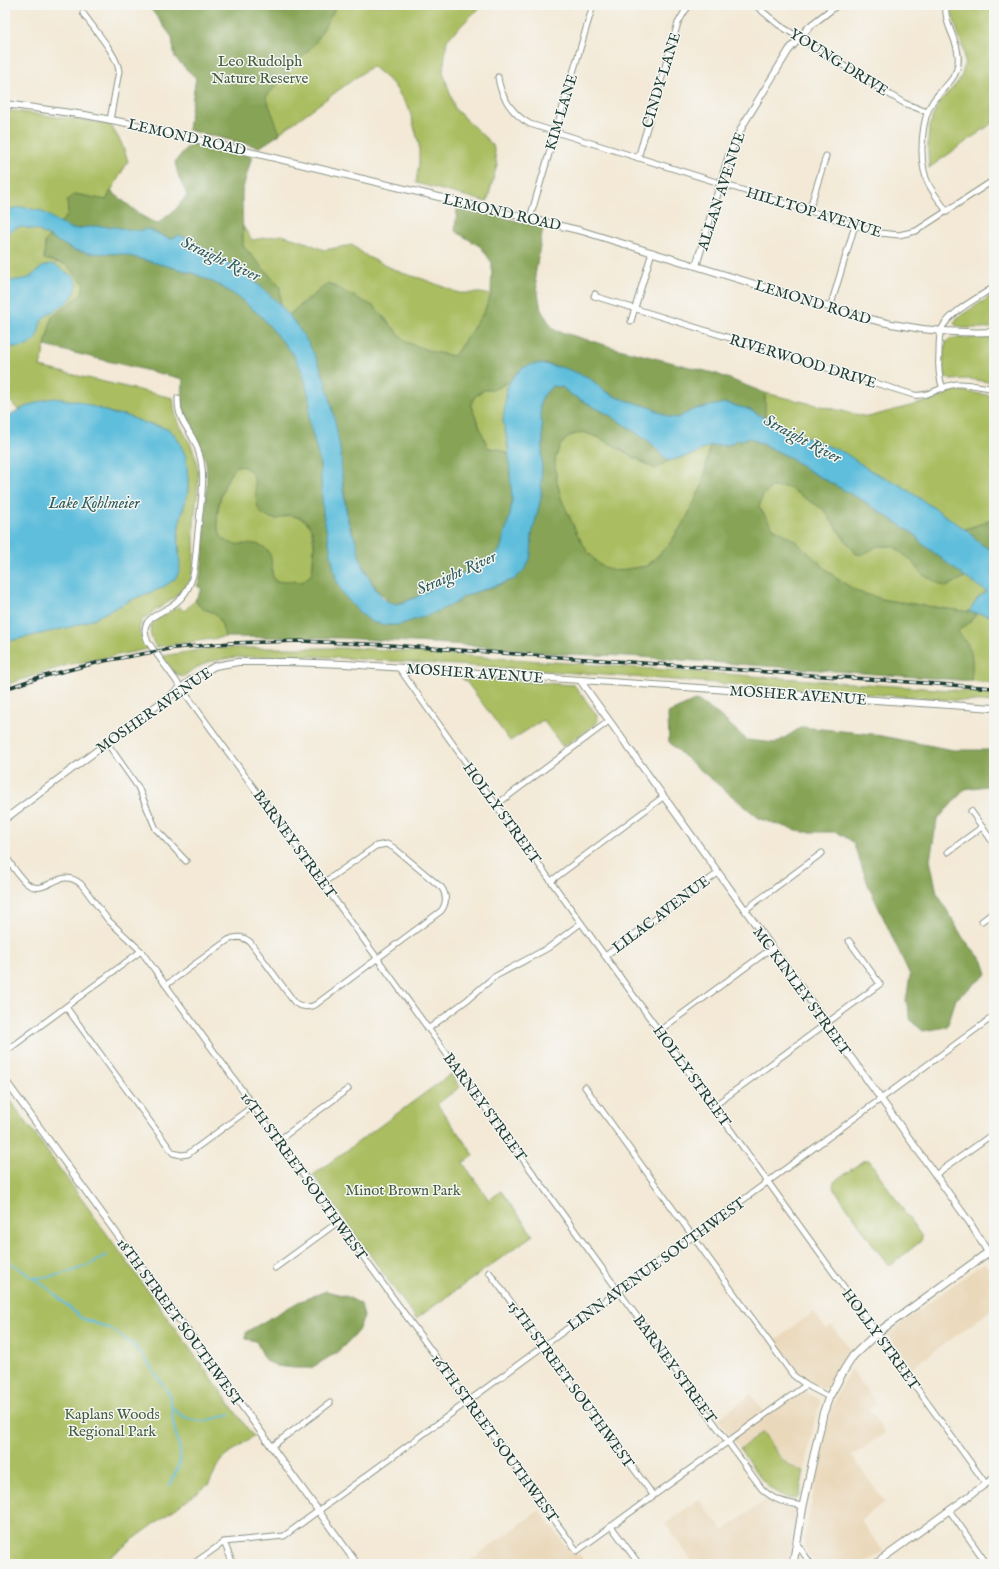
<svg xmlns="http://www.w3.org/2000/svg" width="999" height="1569" font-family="'IM FELL English',serif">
	<rect width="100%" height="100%" fill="#f6f6f2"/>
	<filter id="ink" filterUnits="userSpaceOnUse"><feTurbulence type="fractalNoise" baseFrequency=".025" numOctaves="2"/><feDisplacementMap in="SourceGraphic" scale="8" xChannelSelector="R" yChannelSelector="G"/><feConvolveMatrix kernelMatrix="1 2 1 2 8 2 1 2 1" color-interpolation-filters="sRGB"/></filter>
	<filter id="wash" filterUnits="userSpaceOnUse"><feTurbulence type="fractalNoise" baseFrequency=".012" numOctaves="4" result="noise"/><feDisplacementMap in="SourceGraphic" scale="16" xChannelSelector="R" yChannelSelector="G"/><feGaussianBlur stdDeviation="0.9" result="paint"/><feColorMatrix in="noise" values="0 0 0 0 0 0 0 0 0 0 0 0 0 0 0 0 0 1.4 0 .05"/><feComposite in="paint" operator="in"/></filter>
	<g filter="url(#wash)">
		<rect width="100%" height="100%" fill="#f3e9d6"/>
		<g fill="#ead8ba">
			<path d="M984 1264 988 1267 994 1275V1308L911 1368 888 1336V1333L978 1267Z"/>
			<path d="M814 1312 826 1329 832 1325 850 1350 826 1388 822 1389 800 1375 775 1340Z"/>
			<path d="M851 1369 877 1404 869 1410 885 1433 852 1456 885 1502 860 1520 883 1551 865 1564H815L804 1548V1540L825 1433 830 1412 843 1382Z"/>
			<path d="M799 1388 820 1400V1406L816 1414 804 1471 790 1467 784 1461 763 1433 740 1449 718 1419 751 1394 765 1413Z"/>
			<path d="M699 1499 723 1531 766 1500 770 1503 793 1510 797 1516 787 1564H694L665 1524Z"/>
			<path d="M540 1510 570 1551 576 1555H580L586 1564H465Z"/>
		</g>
		<g fill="#aabd61" stroke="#647d4a">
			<path d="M148 5H484L474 13 447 40 443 72 455 109 493 145 497 165 487 202 416 183 419 163V144L409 109 393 84 372 66 260 147 188 130 196 78 175 58 172 37Z"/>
			<path d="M952 5H994V122L929 168C927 139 926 119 945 96 952 88 961 81 963 71 970 48 951 28 952 5Z"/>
			<path d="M5 110 110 124 121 142 128 161 106 200 75 194 68 214 45 242 44 259 67 265 84 284 83 294 52 317 40 367 173 398C174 404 174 411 176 416 182 433 194 444 197 464 201 482 195 505 194 525 193 539 197 570 189 582 177 600 158 607 142 620L139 630 148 649 67 665 5 685V642L70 627 91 620 133 599 162 588 180 553 178 538 179 525 188 491V478L161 426 145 423 125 415 114 414 99 408 44 400 18 410 5 395Z"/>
			<path d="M243 226 252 240 282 235 305 242 324 250 352 245 368 257 402 273 423 279 459 293H481L491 295 484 312 454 356 433 352 406 342 391 325 308 298 289 315 280 306V287L243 246Z"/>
			<path d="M994 294V328H962L954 324 957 318Z"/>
			<path d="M994 337V383L969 379 951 380 945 377 943 359 946 342 952 338Z"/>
			<path d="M510 381 507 388 505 431 509 454 499 449 488 448 471 406 475 396 484 390 495 389Z"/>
			<path d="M955 390 994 396V516L984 523 965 529 900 485 765 418V393L868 417 936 399Z"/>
			<path d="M583 432 600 438 655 469 668 461 694 454 710 446 702 486 686 519 670 543 647 566 613 571 598 564 588 552 577 534 561 498 556 478 555 459 560 446 569 436Z"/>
			<path d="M237 466C258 465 256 492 258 507L277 519 290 515 303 519 311 526 314 545 312 574 302 582 288 581 276 582 272 575 273 568 256 544C247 545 233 547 225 541 208 527 223 478 237 466Z"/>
			<path d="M772 487H787L823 509 846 542 863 554 878 546H893L912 561 923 575 946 587 965 577 987 592 978 598 969 612 886 600 858 592 836 578 794 540 773 528 759 507 763 495Z"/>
			<path d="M195 600C202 612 207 608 215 614 222 620 223 630 225 637L156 647C140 620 161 619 179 606L184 611Z"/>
			<path d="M977 613 994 616V683L971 681C972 668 974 654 967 643 964 638 960 636 957 631L969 623Z"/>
			<path d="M212 648H356L994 693V703L506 668 308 656 235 657 208 662 192 670 183 677 175 673 162 656Z"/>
			<path d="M460 677 574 685 596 714 598 720 596 724 563 747 543 720 510 741 466 681Z"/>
			<path d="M451 1074 460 1087 437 1104 474 1155 463 1163 489 1200 501 1191 533 1235 416 1319 313 1175Z"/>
			<path d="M5 1093 253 1436 222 1459 209 1484 127 1544 101 1564H5Z"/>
			<path d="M864 1160H869L922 1237 921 1241 891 1265 886 1263 833 1187 834 1182Z"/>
			<path d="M763 1432C774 1449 783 1467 804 1471L799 1496 796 1499C768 1497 755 1470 740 1449Z"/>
		</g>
		<g fill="#87a457" stroke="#537046" fill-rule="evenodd">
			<path d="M148 5H337L316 42 266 97 280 134 260 147 188 130 196 78 175 58 172 37Z"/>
			<path d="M191 142 252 156 242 192 243 246 280 287V306L256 282 229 263 147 229 139 232 96 226 73 229 60 224 68 214 67 200 75 194 106 200 111 191 142 216 157 224 176 209 187 195 179 178 175 162Z"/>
			<path d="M457 209 498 216 543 228 535 276 541 310 554 330 615 348 717 374 765 393V418L748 409 725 403 692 410 678 418 669 417 649 407 616 397 605 391 588 377 548 364H534L516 373 510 381 495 389 484 390 475 396 471 406 488 448 499 449 509 454 512 500 510 515 500 550 497 554 487 561 455 578 433 587 417 597 408 600 395 604 390 603 377 590 360 560 356 542 349 523 342 477 341 456 328 396 314 355 289 315 328 283 375 307 406 342 433 352 454 356 484 312 491 295 492 263 481 247 455 231Z"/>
			<path d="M50 236 74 250 90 253 122 254 193 273 217 284 238 297 261 316 278 336 293 354 303 373 310 401 309 420 320 463 323 513 336 579 360 613 372 622 385 625H399L411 621 456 603 463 597 470 594 502 584 524 570 531 555 532 534 541 498 542 453 543 442 540 404 543 396 552 386 562 387 570 394 611 416 650 442 668 461 655 469 600 438 583 432 569 436 560 446 555 459 556 478 561 498 577 534 588 552 598 564 613 571 648 566 670 543 686 519 702 486 710 446 728 445 735 441 750 438 789 457 811 472 862 500 917 536 920 541 965 577 946 587 923 575 912 561 893 546H878L863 554H856L823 509 787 487H772L763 495 759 507 773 528 794 540 836 578 858 592 886 600 977 613 969 623 958 631C960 636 964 638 967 643 974 654 972 668 971 681L627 656 560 654 467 645 341 638 225 637C223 630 222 620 215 614 207 608 202 612 195 600L202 589 197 586 200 578 203 555 207 478 206 463 200 444 188 424 182 409 183 379 45 346 52 317 82 294 84 284 67 265 44 259 45 242ZM237 466C260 465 253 493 258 507 260 515 269 519 277 519 281 518 285 516 289 515 292 515 295 517 298 517 321 524 314 556 312 574L302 582 288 581 276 582C268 573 276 560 267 550 257 538 239 549 226 541 207 529 223 477 237 466Z"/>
			<path d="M994 516V551L982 545 965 529 984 523Z"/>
			<path d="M697 700 719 715 747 740 776 743 802 727 871 734 953 750H994V785L965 789 937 820 930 860 937 893 963 938 983 961 987 974 956 999 947 1027 923 1031 911 1021 906 1001 910 975 869 887 853 842 837 832H803L760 819 681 754 669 742 668 713Z"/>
			<path d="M326 1291 346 1296 361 1304 364 1317 358 1331 346 1344 336 1353 311 1368H294L277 1366 266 1361 256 1341 246 1339V1332L298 1302Z"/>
		</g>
		<g fill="#5ebedc" stroke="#3e7e88">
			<path d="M22 207 42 211 61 224 73 229 96 226 115 227 139 231 147 229 170 239 180 235C236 264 286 297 315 356 329 383 336 425 341 455 342 462 341 469 342 476 343 491 345 506 348 521 350 528 353 534 356 541 358 546 358 553 360 558 364 571 378 598 390 603 401 608 425 592 434 587 450 578 491 564 500 550L510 515 512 500 508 443 503 421 507 388 510 381 522 368 534 364H542L564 368 588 377 605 391 616 397 649 407 669 417 678 418 692 410 725 403 748 409 780 426 845 453 871 471 900 485 965 529 982 545 994 551V616L969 612 978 598 987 592 965 577 919 541 917 536 862 500 811 472 789 457 750 438 735 441 728 445 710 446 694 454 668 461 650 442 611 416 570 394 562 387 552 386 543 396 540 404 543 442 542 453 541 498 532 534 531 555 529 561 524 570 515 579 470 594 463 597 456 603 434 613 399 625H385L372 622 360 613 343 594 336 579 323 513 320 463 309 420 310 401 303 373 293 354 278 336 261 316 238 297 217 284 193 273 122 254 90 253 74 250 37 230 22 227 15 228 5 235V210Z"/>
			<path d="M51 264C58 265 61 270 67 273 74 277 79 279 76 289 71 305 58 306 45 317 40 321 40 327 38 333 33 348 17 350 5 345V282L29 278 42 267Z"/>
			<path d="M54 398 77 401 114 414 125 415 145 423 168 429 174 434 179 441 186 457 188 478V491L179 525 178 538 180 567 178 574 175 579 162 588 133 599 91 620 70 627 5 642V418C20 409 36 401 54 398Z"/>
		</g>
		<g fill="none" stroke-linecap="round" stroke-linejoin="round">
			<g stroke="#5ebedc" stroke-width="2">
				<path d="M5 1259 49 1289 81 1318 111 1329 131 1343 144 1357 169 1394 172 1408 173 1422 180 1450V1462L170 1485"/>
				<path d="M34 1278C61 1277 84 1269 107 1255"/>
				<path d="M172 1408C193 1427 206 1422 230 1414"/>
			</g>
		</g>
	</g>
	<g filter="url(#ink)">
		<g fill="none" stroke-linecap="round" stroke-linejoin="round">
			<defs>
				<g id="minor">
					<path d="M755 5 779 25 887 93 904 103 927 112"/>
					<path d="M946 5C943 26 961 42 958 64 956 80 942 88 933 101 921 119 919 157 926 178 930 190 940 201 947 212"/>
					<path d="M83 13C93 28 117 54 119 71L110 120"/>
					<path d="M498 77C500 96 513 115 530 124L880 233 899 235 916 231 994 180"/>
					<path d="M638 158 678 23 685 11 690 5"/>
					<path d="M809 211 826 156"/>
					<path d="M530 218 593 5"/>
					<path d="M595 294 594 296 914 395C930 397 941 386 956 384 968 383 982 387 994 389"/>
					<path d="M830 308 855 225"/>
					<path d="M631 321 652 252"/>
					<path d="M943 389C938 376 938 365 939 352 939 345 939 336 941 330 949 312 978 298 994 287"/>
					<path d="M178 398C177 424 193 430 199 453 206 476 201 500 199 522 197 538 196 555 194 571 191 584 187 593 177 602 162 615 136 616 148 642L762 1489C776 1502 785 1502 803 1506"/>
					<path d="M399 668 496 805 986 1484"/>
					<path d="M107 743 138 787 156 829 186 861"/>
					<path d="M496 805 609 721"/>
					<path d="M971 811 994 844"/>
					<path d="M948 852 982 827"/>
					<path d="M5 855C11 864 18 876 26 883 47 899 57 865 81 884L108 920 141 951 577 1551 806 1385"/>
					<path d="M551 881 663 797"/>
					<path d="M745 910 822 853"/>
					<path d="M982 921 994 912"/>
					<path d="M605 956 718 873"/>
					<path d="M166 985 228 940C236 936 243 936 250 942L295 1003C302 1007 307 1008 315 1005L441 911C447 903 447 896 442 888L394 848 387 844 376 846 323 883"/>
					<path d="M66 1007 173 1153 181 1155 188 1154 253 1106"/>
					<path d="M428 1029 467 1000 494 977 548 948 581 923"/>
					<path d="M659 1031 772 948"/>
					<path d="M5 1052 141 951"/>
					<path d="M585 1087 793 1375 806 1385 829 1397"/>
					<path d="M714 1106 880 984 849 941"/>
					<path d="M279 1140 348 1089"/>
					<path d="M935 1175 994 1133"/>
					<path d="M275 1268 338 1222"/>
					<path d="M489 1272 653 1495"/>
					<path d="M271 1447 330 1403"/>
					<path d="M949 1510 987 1564"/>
					<path d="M611 1526 639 1564"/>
					<path d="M224 1542 233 1564"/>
					<path d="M797 1544 811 1564"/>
					<path d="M193 1564 224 1542 284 1536 994 1016"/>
				</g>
				<g id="tertiary">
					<path d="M5 104 85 115 127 123 582 231 865 318C908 329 950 334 994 332"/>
					<path d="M696 266 729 155 743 125 789 50 810 26 837 5"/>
					<path d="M580 680 970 1223 994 1262"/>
					<path d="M5 819 194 678 215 666 238 662H288L345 664 994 708"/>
					<path d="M5 1080 357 1564"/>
					<path d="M875 1564 994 1478"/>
				</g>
				<path id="secondary" d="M793 1564 803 1506 823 1414 829 1397 844 1370 853 1356 877 1333 994 1248"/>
			</defs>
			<use href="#minor" stroke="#899385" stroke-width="7"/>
			<use href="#tertiary" stroke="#899385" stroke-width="8"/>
			<use href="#secondary" stroke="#899385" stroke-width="9"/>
			<use href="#minor" stroke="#fff" stroke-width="5"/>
			<use href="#tertiary" stroke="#fff" stroke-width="6"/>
			<use href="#secondary" stroke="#fff" stroke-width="7"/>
			<defs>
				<path id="rail" d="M5 689 37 678 104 661 175 648 230 643 300 641 389 645 994 688"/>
			</defs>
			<use href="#rail" stroke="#1f3d34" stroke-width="3.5"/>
			<use href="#rail" stroke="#f6f6f2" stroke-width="2" stroke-dasharray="6" stroke-linecap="butt"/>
		</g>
	</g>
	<g text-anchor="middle" stroke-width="3" stroke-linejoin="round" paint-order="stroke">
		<g font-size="15" fill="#425d3f" stroke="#f6f6f2">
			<text x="260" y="66">Leo Rudolph<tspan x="260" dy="17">Nature Reserve</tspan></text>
			<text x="403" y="1195">Minot Brown Park</text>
			<text x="112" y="1419">Kaplans Woods<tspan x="112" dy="17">Regional Park</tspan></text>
		</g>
		<g font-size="15" fill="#1f3d34" stroke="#f6f6f2">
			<text transform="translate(839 62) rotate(32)" y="5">YOUNG DRIVE</text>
			<text transform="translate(661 80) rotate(-73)" y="5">CINDY LANE</text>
			<text transform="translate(561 112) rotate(-73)" y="5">KIM LANE</text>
			<text transform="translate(187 137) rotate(13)" y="5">LEMOND ROAD</text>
			<text transform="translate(721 191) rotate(-72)" y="5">ALLAN AVENUE</text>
			<text transform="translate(502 212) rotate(13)" y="5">LEMOND ROAD</text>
			<text transform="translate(814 212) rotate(17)" y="5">HILLTOP AVENUE</text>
			<text transform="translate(813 302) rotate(17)" y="5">LEMOND ROAD</text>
			<text transform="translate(803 361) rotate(17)" y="5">RIVERWOOD DRIVE</text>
			<text transform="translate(475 673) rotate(4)" y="5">MOSHER AVENUE</text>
			<text transform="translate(798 695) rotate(4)" y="5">MOSHER AVENUE</text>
			<text transform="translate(154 710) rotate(-35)" y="5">MOSHER AVENUE</text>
			<text transform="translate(502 813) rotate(54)" y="5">HOLLY STREET</text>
			<text transform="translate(295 844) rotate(54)" y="5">BARNEY STREET</text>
			<text transform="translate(661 914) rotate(-37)" y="5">LILAC AVENUE</text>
			<text transform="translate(802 991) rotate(54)" y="5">MC KINLEY STREET</text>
			<text transform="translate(692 1076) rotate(54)" y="5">HOLLY STREET</text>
			<text transform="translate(485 1107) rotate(54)" y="5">BARNEY STREET</text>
			<text transform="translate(304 1176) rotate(54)" y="5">16TH STREET SOUTHWEST</text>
			<text transform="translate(656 1264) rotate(-36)" y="5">LINN AVENUE SOUTHWEST</text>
			<text transform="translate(180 1322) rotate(54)" y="5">18TH STREET SOUTHWEST</text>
			<text transform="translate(881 1339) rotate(54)" y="5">HOLLY STREET</text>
			<text transform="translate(675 1369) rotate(54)" y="5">BARNEY STREET</text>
			<text transform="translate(571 1384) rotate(54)" y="5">15TH STREET SOUTHWEST</text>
			<text transform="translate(495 1438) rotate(54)" y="5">16TH STREET SOUTHWEST</text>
		</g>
		<g font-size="16" font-style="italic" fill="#2f5d5e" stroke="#f6f6f2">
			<text transform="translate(221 258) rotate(25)" y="6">Straight River</text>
			<text transform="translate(803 438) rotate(28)" y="6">Straight River</text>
			<text x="94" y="508">Lake Kohlmeier</text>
			<text transform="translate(456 572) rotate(-24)" y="6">Straight River</text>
		</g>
	</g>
	<rect width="999" height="1569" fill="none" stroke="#f6f6f2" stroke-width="20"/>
</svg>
